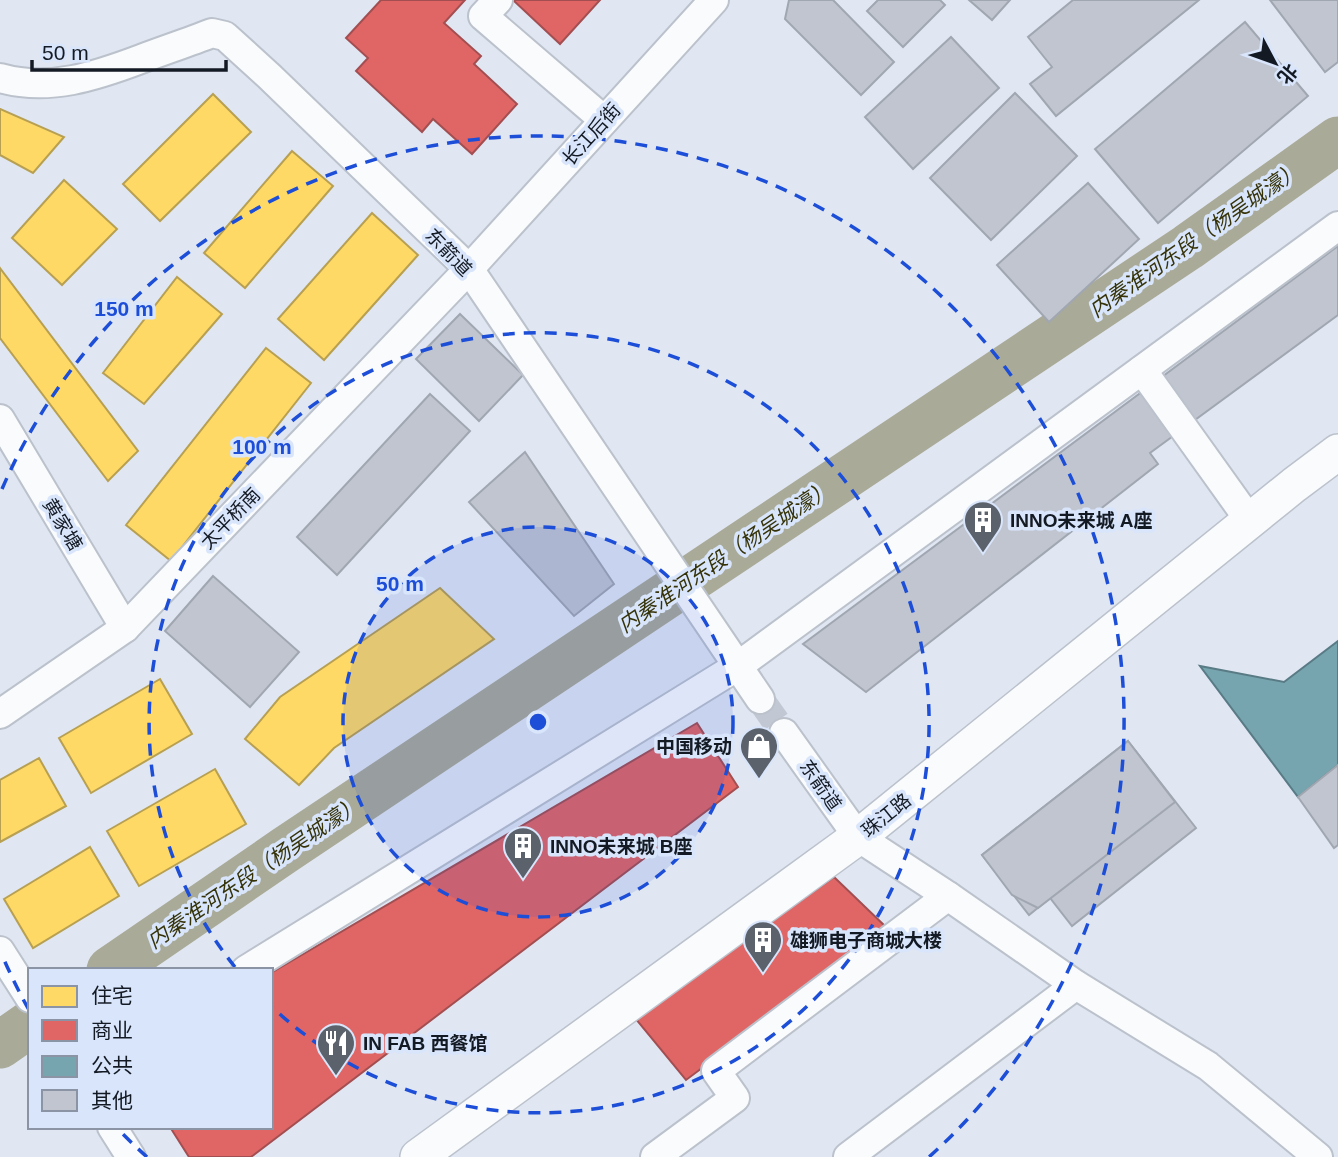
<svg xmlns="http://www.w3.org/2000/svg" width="1338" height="1157" font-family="Arial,'Noto Sans SC',sans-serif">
	<rect width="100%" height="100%" fill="#e0e7f3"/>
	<g fill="#ffd966" stroke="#b8a052" stroke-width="2">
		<path d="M213 94 251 132 160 221 123 184Z"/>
		<path d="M0 109 64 137 33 173 0 155Z"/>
		<path d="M292 151 333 186 245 288 204 253Z"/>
		<path d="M64 180 117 229 62 285 12 238Z"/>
		<path d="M372 213 418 255 324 360 278 319Z"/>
		<path d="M0 268 138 451 108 481 0 338Z"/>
		<path d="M177 277 222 314 144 404 103 373Z"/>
		<path d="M266 348 311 383 171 561 126 525Z"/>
		<path d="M440 588 494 639 334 748 299 785 245 739 280 697Z"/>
		<path d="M160 679 192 734 91 793 59 738Z"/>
		<path d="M39 758 66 806 0 842V780Z"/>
		<path d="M215 769 246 824 139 886 107 831Z"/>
		<path d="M90 847 119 896 33 948 4 899Z"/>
	</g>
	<g fill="#e06666" stroke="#a34f52" stroke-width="2">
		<path d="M381 0H465L444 23 481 56 474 64 517 104 472 154 433 119 422 132 356 71 368 58 346 38Z"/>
		<path d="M513 0H600L560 44Z"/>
		<path d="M697 723 738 787 251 1157H189L170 1127H271V973Z"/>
		<path d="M834 877 888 929 686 1080 635 1018Z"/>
	</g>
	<path fill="#76a5af" stroke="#597b85" stroke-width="2" d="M1338 641V765L1298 797 1200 666 1284 682Z"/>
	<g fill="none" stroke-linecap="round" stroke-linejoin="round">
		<g stroke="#a9aa98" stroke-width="47">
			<path d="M110 970 285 850 1188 247 1338 140"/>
			<path d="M0 1045 30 1024"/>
		</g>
	</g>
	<g fill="#c0c5d0" stroke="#a1a7b1" stroke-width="2">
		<path d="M789 0H833L894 62 861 95 785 19Z"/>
		<path d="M878 0H940L945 5 903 47 867 11Z"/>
		<path d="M969 0H1010L992 20Z"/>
		<path d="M1073 0H1199L1056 116 1030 84 1052 67 1028 37Z"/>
		<path d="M1270 0H1338V62L1325 72Z"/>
		<path d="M1245 22 1308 96 1158 223 1095 149Z"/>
		<path d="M951 37 999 88 913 169 865 117Z"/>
		<path d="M1015 93 1077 156 991 240 930 178Z"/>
		<path d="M1088 183 1139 239 1049 322 997 265Z"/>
		<path d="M1338 246V315L1150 453 1158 464 866 692 803 644Z"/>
		<path d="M460 314 523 375 479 421 416 359Z"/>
		<path d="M430 394 470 431 337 575 297 537Z"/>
		<path d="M525 452 614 584 574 616 469 502Z"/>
		<path d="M213 576 299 652 250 707 165 631Z"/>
		<path d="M1128 741 1196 828 1072 926 1050 898 1029 915 982 855Z"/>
		<path d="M1128 741 1175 802 1038 908 1012 895 982 855Z"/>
		<path d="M1338 765V845L1334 848 1298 797Z"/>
	</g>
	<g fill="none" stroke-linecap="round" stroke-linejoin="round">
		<path stroke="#c1c8d4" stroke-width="28" stroke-dasharray="28 14" stroke-linecap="butt" d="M760 699 784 733"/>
		<defs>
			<g id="minor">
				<path d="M498 0 483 16 604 120"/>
				<path d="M0 78C49 92 96 76 141 59 165 50 189 42 212 33L225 36 269 76 469 269 760 699"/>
				<path d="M1142 370 1250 521"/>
				<path d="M0 419 125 628"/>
				<path d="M0 714 125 628 469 269 714 0"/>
				<path d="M784 733 858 837 948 896 1076 985 1208 1066 1318 1157"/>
				<path d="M0 951 30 998"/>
				<path d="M246 970 738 666 1338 226"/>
				<path d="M112 1127 131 1157"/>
				<path d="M655 1157 735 1098 716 1071 948 896"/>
				<path d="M848 1157 1076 985"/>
			</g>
			<path id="major" d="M418 1157 858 837 1294 485 1338 452"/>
		</defs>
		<use href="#minor" stroke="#bbc2cc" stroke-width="32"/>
		<use href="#major" stroke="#bbc2cc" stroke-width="38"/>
		<use href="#minor" stroke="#fafbfd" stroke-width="28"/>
		<use href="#major" stroke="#fafbfd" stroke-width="35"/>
	</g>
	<circle cx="538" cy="722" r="195" fill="#1d4ed8" fill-opacity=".12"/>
	<g fill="none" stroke="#1d4ed8" stroke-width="3.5" stroke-dasharray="12 9">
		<circle cx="538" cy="722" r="195"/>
		<path d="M235 967A390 390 0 1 1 272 1007"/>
		<path d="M147 1157A585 585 0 0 1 117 1128M29 1010A585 585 0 0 1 2 955M2 489A585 585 0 1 1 929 1157"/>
	</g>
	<defs>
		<symbol id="building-pin" viewBox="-11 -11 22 30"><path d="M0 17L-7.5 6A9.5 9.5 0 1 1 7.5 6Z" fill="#5b626c" stroke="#d8e5fb"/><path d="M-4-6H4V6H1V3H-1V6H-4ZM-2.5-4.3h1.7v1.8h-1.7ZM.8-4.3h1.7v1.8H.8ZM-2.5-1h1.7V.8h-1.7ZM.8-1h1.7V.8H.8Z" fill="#fff"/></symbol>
		<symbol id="shop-pin" viewBox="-11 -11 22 30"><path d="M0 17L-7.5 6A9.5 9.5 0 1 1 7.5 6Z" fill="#5b626c" stroke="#d8e5fb"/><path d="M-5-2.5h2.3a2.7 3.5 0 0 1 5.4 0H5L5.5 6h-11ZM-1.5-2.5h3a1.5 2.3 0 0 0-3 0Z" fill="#fff"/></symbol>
		<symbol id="restaurant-pin" viewBox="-11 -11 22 30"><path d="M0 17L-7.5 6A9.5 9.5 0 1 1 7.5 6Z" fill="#5b626c" stroke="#d8e5fb"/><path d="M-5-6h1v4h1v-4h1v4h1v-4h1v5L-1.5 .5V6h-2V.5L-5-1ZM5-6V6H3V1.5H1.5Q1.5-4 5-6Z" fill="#fff"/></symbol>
	</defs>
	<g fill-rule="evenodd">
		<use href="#building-pin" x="961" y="498" width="44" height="60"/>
		<use href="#shop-pin" x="737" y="724" width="44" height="60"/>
		<use href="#building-pin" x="501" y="824" width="44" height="60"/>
		<use href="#building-pin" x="741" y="918" width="44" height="60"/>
		<use href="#restaurant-pin" x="314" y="1021" width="44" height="60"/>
	</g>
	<g text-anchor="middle" stroke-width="7" stroke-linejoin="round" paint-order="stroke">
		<g font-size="19" fill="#141a24" stroke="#d8e5fb">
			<text transform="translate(591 134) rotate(-48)" y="7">长江后街</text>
			<text transform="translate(449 252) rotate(46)" y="7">东箭道</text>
			<text transform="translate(230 518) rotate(-46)" y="7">太平桥南</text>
			<text transform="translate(63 524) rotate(59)" y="7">黄家塘</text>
			<text transform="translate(821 785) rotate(55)" y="7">东箭道</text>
			<text transform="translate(886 815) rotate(-39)" y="7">珠江路</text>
		</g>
		<g font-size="19" font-weight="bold" fill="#141a24" stroke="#d8e5fb" text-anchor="start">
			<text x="1010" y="527">INNO未来城 A座</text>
			<text x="732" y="753" text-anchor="end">中国移动</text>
			<text x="550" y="853">INNO未来城 B座</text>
			<text x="790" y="947">雄狮电子商城大楼</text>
			<text x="363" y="1050">IN FAB 西餐馆</text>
		</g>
		<g font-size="21" font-style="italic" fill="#363309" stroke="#d8e5fb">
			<text transform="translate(1195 240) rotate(-35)" y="7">内秦淮河东段（杨吴城濠）</text>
			<text transform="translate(725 557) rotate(-34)" y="7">内秦淮河东段（杨吴城濠）</text>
			<text transform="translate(254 873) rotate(-34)" y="7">内秦淮河东段（杨吴城濠）</text>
		</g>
	</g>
	<circle cx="538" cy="722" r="10" fill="#1d4ed8" stroke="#d8e5fb" stroke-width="3.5"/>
	<g font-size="21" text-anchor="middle" font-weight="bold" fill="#1d4ed8" stroke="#d8e5fb" stroke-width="7" stroke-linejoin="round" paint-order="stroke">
		<text x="124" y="316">150 m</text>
		<text x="262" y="454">100 m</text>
		<text x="400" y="591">50 m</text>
	</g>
	<rect x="28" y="968" width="245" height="161" fill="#d8e5fb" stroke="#8a94a5" stroke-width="2"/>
	<rect x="42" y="986" width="35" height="21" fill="#ffd966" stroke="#8a94a5" stroke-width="2"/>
	<text x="91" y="1003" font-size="21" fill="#141a24">住宅</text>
	<rect x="42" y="1020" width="35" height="21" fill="#e06666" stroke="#8a94a5" stroke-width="2"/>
	<text x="91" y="1038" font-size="21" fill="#141a24">商业</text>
	<rect x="42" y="1056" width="35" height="21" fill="#76a5af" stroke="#8a94a5" stroke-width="2"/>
	<text x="91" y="1073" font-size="21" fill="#141a24">公共</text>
	<rect x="42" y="1090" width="35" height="21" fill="#c0c5d0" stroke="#8a94a5" stroke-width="2"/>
	<text x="91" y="1108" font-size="21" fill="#141a24">其他</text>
	<g transform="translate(1275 63) rotate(131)" stroke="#d8e5fb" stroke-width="5" paint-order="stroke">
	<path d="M0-5L12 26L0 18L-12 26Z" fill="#141a24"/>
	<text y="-10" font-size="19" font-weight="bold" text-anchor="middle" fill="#141a24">北</text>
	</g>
	<path d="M32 60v10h194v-10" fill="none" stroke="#141a24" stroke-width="3.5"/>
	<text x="42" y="60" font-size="21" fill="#141a24" stroke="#d8e5fb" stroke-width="5" paint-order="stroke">50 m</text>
</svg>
